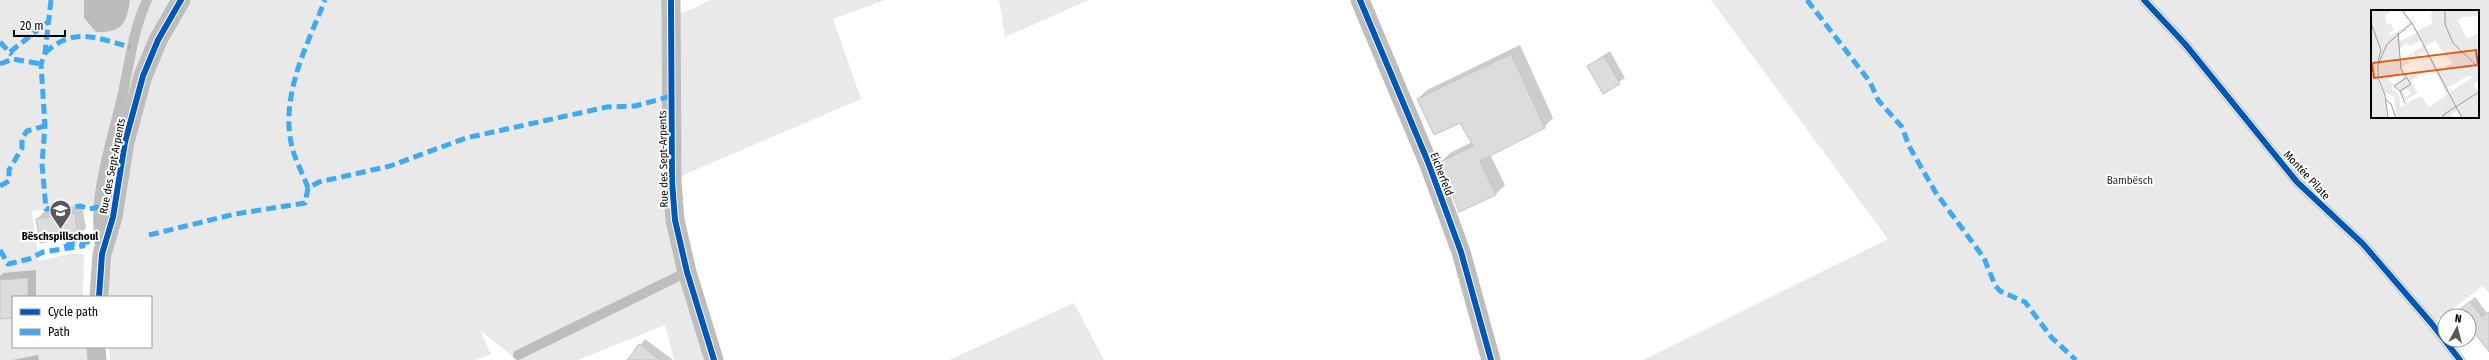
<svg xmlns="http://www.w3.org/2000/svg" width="2489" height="360" font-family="'Fira Sans Condensed',sans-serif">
	<rect width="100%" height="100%" fill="#fff"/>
	<g fill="#e9e9e9" fill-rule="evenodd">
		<path d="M0 0H84V18L96 32C121 33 127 24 130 0H679L680 14 711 0H885L833 19 861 99 679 177 682 219 721 360H674L665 325 578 360H517L480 330 491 354 476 360H110L109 347H151V297H109L112 253 122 202 32 211 39 261 69 254H84L83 297H13V347H87L88 360H0Z"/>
		<path d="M999 0H1089L1005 37Z"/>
		<path d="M1711 0H2489V293L2483 286 2432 324 2460 360H1643L1888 239ZM2372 11H2478V117H2372Z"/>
		<path d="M1074 303 1104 360H949Z"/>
	</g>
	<path fill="#bbb" d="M84 0H130C127 24 121 33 96 32L84 18Z"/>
	<g fill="#0003">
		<path d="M1520 45 1553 118 1544 127 1490 154 1505 185 1496 194 1460 211 1441 162 1450 153 1472 142 1461 121 1418 99 1427 90Z"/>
		<path d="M1610 51 1625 78 1604 92 1588 66Z"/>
		<path d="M82 205 86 228 78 236 37 219 45 211Z"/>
		<path d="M36 270V297H13V317L0 318V276L3 273Z"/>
		<path d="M2475 297 2487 313 2489 312V351L2469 326V316H2461L2458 312Z"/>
		<path d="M645 339 673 360H628Z"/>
		<path d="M38 355 39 360H11H12Z"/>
	</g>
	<g fill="#dcdcdc" stroke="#c4c4c4">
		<path d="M1511 54 1545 128 1480 161 1496 195 1459 212 1440 162 1473 146 1460 123 1434 135 1417 99Z"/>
		<path d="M1604 56 1620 84 1603 94 1587 66Z"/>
		<path d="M75 213 78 237 40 243 36 219Z"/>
		<path d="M28 278V297H13V318L0 319V280Z"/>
		<path d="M2470 301 2482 317 2489 312V352L2469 326V316H2462L2458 311Z"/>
		<path d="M639 344 660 360H627Z"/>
	</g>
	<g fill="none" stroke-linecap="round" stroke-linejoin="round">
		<g stroke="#bdbdbd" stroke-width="10">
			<path d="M2144 0 2185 44 2297 182 2363 244 2432 324 2460 360"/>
			<path d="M100 245C92 195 112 142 123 93 130 60 133 31 147 0"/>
			<path d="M518 355 687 272"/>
		</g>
		<g stroke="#bdbdbd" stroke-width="19">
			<path d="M671 0 672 181 675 220 687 272 714 360"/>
			<path d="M1360 0 1428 162 1461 252 1491 360"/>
			<path d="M99 297 102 254 113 217 125 142 143 76 158 40 181 0"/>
			<path d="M96 347 97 360"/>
		</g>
		<g stroke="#3fa9f5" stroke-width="5" stroke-dasharray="10 5" stroke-linecap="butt">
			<path d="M51 0 45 53 41 64 45 126 42 164 46 209 81 206 88 209 99 207"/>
			<path d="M1807 0 1870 82 1878 100 1902 127 1909 146 1936 193 1984 258 1995 285 2000 291 2025 302 2052 338 2076 360"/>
			<path d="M0 42 12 55"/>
			<path d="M10 52 48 22"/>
			<path d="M45 53C74 26 96 38 130 47"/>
			<path d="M0 64 13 59 41 64"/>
			<path d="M0 186 9 181V170L22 148V138L27 131 45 126"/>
			<path d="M308 188C304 177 298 165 294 154 277 101 306 48 325 0"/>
			<path d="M149 235 235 214 305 203 308 188 319 182 390 166 466 138 607 107 635 106 672 96"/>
			<path d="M77 240 65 241 66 245 99 240"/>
			<path d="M0 250 8 264 29 259 43 252 83 246 82 242"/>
		</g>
		<defs>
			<g id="cycleway">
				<path d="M671 0 672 181 675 220 687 272 714 360"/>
				<path d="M1360 0 1428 162 1461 252 1491 360"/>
				<path d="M2144 0 2185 44 2297 182 2363 244 2432 324 2460 360"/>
				<path d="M99 297 102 254 113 217 125 142 143 76 158 40 181 0"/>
			</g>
		</defs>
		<use href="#cycleway" stroke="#fff" stroke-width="8"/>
		<use href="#cycleway" stroke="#0057b8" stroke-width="6"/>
	</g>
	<defs>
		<symbol id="school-pin" viewBox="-11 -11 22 30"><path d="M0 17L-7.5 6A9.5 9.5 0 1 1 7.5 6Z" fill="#595959" stroke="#fff"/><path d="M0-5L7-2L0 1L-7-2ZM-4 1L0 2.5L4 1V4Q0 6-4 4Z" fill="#fff"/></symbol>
	</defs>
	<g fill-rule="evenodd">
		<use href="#school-pin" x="48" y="198" width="25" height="34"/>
	</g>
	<g text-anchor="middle" stroke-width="4" stroke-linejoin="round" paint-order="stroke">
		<g font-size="11" fill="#000" stroke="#fff">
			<text transform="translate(663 159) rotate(-91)" y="4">Rue des Sept-Arpents</text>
			<text transform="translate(112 166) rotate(-79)" y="4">Rue des Sept-Arpents</text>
			<text transform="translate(1442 174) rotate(69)" y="4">Eicherfeld</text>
			<text transform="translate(2307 175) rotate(47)" y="4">Montée Pilate</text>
		</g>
		<g font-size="11" fill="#2e2e2e" stroke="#fff">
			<text x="2130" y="184">Bambësch</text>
		</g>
		<g font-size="11" font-weight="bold" fill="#000" stroke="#fff">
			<text x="60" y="240">Bëschspillschoul</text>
		</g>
	</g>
	<g transform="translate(2371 10)">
		<rect width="108" height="108" fill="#fff"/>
		<path d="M0 0H23L14 5 16 14 19 13 23 20 14 27 26 22 41 11 46 21 61 14 60 0H108V6L90 7 87 11 96 29 108 23 106 26 108 54H104L108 55V71L103 74 106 80 108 78V108H91L86 101 80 104 82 108H26L23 87 13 81 7 61 4 62 13 83 16 108H0ZM41 14 46 23 29 31 28 23ZM50 30 52 36 30 50 28 40 34 34 40 36ZM64 31 81 53 67 62 54 37ZM55 42 76 85 58 97 50 86 35 93 30 98 28 85 21 80 22 73 17 69 30 63 33 66 34 68 23 76 30 80 31 87 34 86 32 80 37 79 40 84 33 88 34 90 47 83 39 71 50 64 48 60 35 68 30 57 38 53 36 49 43 43V49ZM97 66 102 67 78 83 76 78Z" fill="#e9e9e9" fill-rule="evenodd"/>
		<path fill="none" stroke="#999" stroke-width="1" d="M31 0 42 15 91 108M74 0V14L82 33 108 58M0 13 10 40 7 51M27 23 30 59 40 74 29 81 34 93M29 81 23 76 35 68M15 90 20 94 25 108M17 108 14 85 7 67V55L16 34 41 13M72 108V105L108 82"/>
		<path fill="#e8590c" fill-opacity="0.15" stroke="#e8590c" stroke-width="2" d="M105 40 107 55 3 68 1 53Z"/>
		<rect width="108" height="108" fill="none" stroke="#000" stroke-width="2"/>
	</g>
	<rect x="12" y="296" width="140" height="52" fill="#ffffff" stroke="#999999"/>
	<rect x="20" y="309" width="20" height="6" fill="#0057b8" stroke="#999999"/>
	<text x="48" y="316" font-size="12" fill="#000000">Cycle path</text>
	<rect x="20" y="329" width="20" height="6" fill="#3fa9f5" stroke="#999999"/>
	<text x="48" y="336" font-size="12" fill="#000000">Path</text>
	<g transform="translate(2457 328) rotate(7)"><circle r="19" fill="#ffffff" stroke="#999999"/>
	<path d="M0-3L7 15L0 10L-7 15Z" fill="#595959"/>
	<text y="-6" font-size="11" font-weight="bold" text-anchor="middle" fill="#000000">N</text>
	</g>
	<path d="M14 30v6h51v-6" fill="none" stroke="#000000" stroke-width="2"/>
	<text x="20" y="30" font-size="12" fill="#000000" stroke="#ffffff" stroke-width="3" paint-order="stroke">20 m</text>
</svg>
